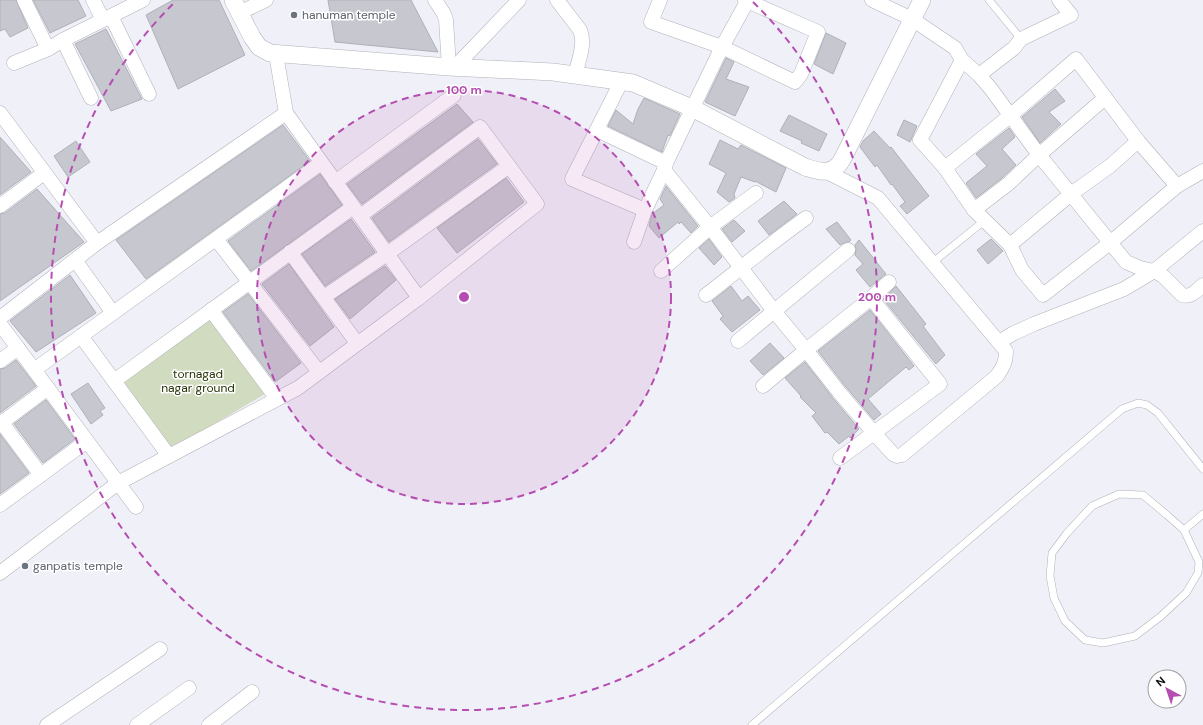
<svg xmlns="http://www.w3.org/2000/svg" width="1203" height="725" font-family="'DM Sans',sans-serif">
	<rect width="100%" height="100%" fill="#eff0f8"/>
	<path fill="#d0dbbf" d="M209 317 265 394 172 449 121 383Z"/>
	<g fill="#c7c8cf" stroke="#afb1b8">
		<path d="M0 0H16L28 28 10 37 5 29 0 31Z"/>
		<path d="M33 0H78L86 16 50 33Z"/>
		<path d="M173 0H219L245 55 178 89 146 15Z"/>
		<path d="M328 0H411L438 52 335 42Z"/>
		<path d="M106 29 142 99 111 111 75 44Z"/>
		<path d="M826 33 846 43 833 74 814 64Z"/>
		<path d="M726 58 734 62 726 79 749 87 735 116 705 102Z"/>
		<path d="M1055 89 1065 101 1049 112 1061 124 1040 143 1022 117Z"/>
		<path d="M644 98 680 114 670 136 668 135 662 152 608 126 616 110 633 124 638 109Z"/>
		<path d="M457 104 473 122 362 204 347 184Z"/>
		<path d="M789 115 827 134 819 151 801 143 802 141 780 131Z"/>
		<path d="M904 120 917 126 910 142 897 135Z"/>
		<path d="M283 125 310 161 146 279 116 240Z"/>
		<path d="M1009 128 1015 137 1002 149 1016 165 1002 178 976 198 966 183 987 166 976 154Z"/>
		<path d="M874 131 890 148 891 147 929 196 907 214 900 206 905 202 892 184 891 185 877 165 875 167 860 147 863 141Z"/>
		<path d="M0 137 31 172 0 195Z"/>
		<path d="M478 139 497 164 389 242 372 218Z"/>
		<path d="M720 140 738 149 741 145 786 168 776 192 755 181V182L741 177 734 194 735 198 729 202 717 192 726 173 709 164Z"/>
		<path d="M76 141 90 162 68 177 54 156Z"/>
		<path d="M320 174 342 205 251 271 228 241Z"/>
		<path d="M506 178 524 202 457 253 437 228Z"/>
		<path d="M666 186 698 226 691 233 681 222 679 224 678 222 659 238 649 226 652 214 664 205 660 199Z"/>
		<path d="M37 189 84 242 0 301V214L5 213Z"/>
		<path d="M784 201 797 214 769 235 758 221Z"/>
		<path d="M351 219 375 252 325 286 302 254Z"/>
		<path d="M734 220 745 231 732 242 722 229Z"/>
		<path d="M837 222 851 240 849 242H846L840 245 826 229Z"/>
		<path d="M709 239 722 257 714 265 699 248Z"/>
		<path d="M991 239 1003 251 988 264 977 250Z"/>
		<path d="M859 240 886 274 870 287 856 270 863 264 855 255 856 249 855 245Z"/>
		<path d="M289 264 334 327 310 346 262 284Z"/>
		<path d="M385 266 396 280 350 319 335 299Z"/>
		<path d="M70 275 96 313 36 352 10 321Z"/>
		<path d="M731 286 742 301 748 296 760 310 732 332 720 319 723 316 712 301Z"/>
		<path d="M896 286 926 324 923 326 945 355 936 364 883 299Z"/>
		<path d="M248 294 301 363 275 382 223 312Z"/>
		<path d="M870 310 914 366 909 370 906 367 868 399 881 414 874 420 846 387 818 351Z"/>
		<path d="M770 343 784 358 763 375 750 361Z"/>
		<path d="M16 360 36 386 0 413V369L5 368Z"/>
		<path d="M805 362 832 397 859 429 850 438 849 436 839 444 827 432 825 433 812 416 816 413 800 397 801 396 785 378Z"/>
		<path d="M88 383 105 408 100 411 103 415 91 424 71 394Z"/>
		<path d="M46 400 75 439 43 463 14 424Z"/>
		<path d="M0 434 29 473 0 494Z"/>
	</g>
	<g fill="none" stroke-linecap="round" stroke-linejoin="round">
		<defs>
			<g id="service">
				<path d="M989 0 1021 39"/>
				<path d="M932 263 984 221"/>
				<path d="M1119 494 1143 495 1167 515 1184 530 1199 562 1198 573 1186 593 1160 617 1135 636 1103 643 1085 640 1065 621 1054 598 1050 576 1052 553 1067 533 1092 506Z"/>
				<path d="M1184 530 1203 514"/>
				<path d="M752 725 1122 409 1138 403 1147 405 1158 413 1203 469"/>
			</g>
			<g id="minor">
				<path d="M24 0 48 49"/>
				<path d="M93 0 103 20"/>
				<path d="M435 0 444 14 446 20 449 67"/>
				<path d="M557 0 580 30C586 44 578 61 575 76"/>
				<path d="M660 0 651 22 722 47 795 82 801 74 818 32 745 0"/>
				<path d="M872 0 912 19 955 48 962 60 979 75 991 89 1039 155 1126 262 1140 268 1154 271 1163 276 1182 295C1191 298 1197 290 1203 285"/>
				<path d="M239 13 266 0"/>
				<path d="M111 16 149 94"/>
				<path d="M63 40 91 98"/>
				<path d="M276 54 286 113"/>
				<path d="M962 60 920 140 945 168 974 210 1010 245 1022 270 1043 295 1111 242 1177 186 1203 171"/>
				<path d="M14 63 48 49 63 40 143 0"/>
				<path d="M455 67 519 0"/>
				<path d="M979 75 1014 48 1021 39 1071 15 1059 0"/>
				<path d="M621 82 572 179 645 210"/>
				<path d="M0 113 97 243"/>
				<path d="M597 130 666 163"/>
				<path d="M945 168 1011 115 1076 59 1138 141 1177 186"/>
				<path d="M664 170 710 227 774 311 806 350 839 392 874 433 893 454 897 456 902 455 997 376C1003 367 1006 362 1006 351L878 198 827 172"/>
				<path d="M335 182 454 95"/>
				<path d="M0 206 44 173"/>
				<path d="M974 210 1008 184 1039 155 1105 98"/>
				<path d="M216 239 319 372"/>
				<path d="M634 242 645 210 664 170 666 163 722 47 748 0"/>
				<path d="M1010 245 1071 194 1110 166 1138 141"/>
				<path d="M290 252 357 343"/>
				<path d="M75 260 113 313"/>
				<path d="M661 271 710 227 756 193"/>
				<path d="M706 295C740 269 772 242 806 218"/>
				<path d="M324 297 387 254 509 166"/>
				<path d="M211 310 277 399"/>
				<path d="M0 318 97 243 286 113 419 298"/>
				<path d="M0 324 136 507"/>
				<path d="M81 336 169 456"/>
				<path d="M738 341 848 250"/>
				<path d="M999 342 1014 333 1034 324 1124 289 1154 271 1203 231"/>
				<path d="M0 361 18 348"/>
				<path d="M34 370 321 163"/>
				<path d="M114 381 353 207"/>
				<path d="M763 386 806 350 871 298 889 282"/>
				<path d="M2 423 41 475"/>
				<path d="M0 424 48 388"/>
				<path d="M840 458 940 384 871 298"/>
				<path d="M0 505 87 441"/>
				<path d="M0 573 118 483 298 388 419 298 537 204 480 127 360 216"/>
				<path d="M47 725 160 649"/>
				<path d="M137 725 189 688"/>
				<path d="M209 725 252 692"/>
			</g>
			<path id="tertiary" d="M233 0 252 37 259 47 270 53 449 67 553 72 633 83 692 108 805 167C815 170 827 175 836 167 839 165 842 160 844 156L922 0"/>
		</defs>
		<use href="#service" stroke="#b1b2b9" stroke-width="8"/>
		<use href="#minor" stroke="#b1b2b9" stroke-width="15"/>
		<use href="#tertiary" stroke="#b1b2b9" stroke-width="18"/>
		<use href="#service" stroke="#fff" stroke-width="7"/>
		<use href="#minor" stroke="#fff" stroke-width="14"/>
		<use href="#tertiary" stroke="#fff" stroke-width="17"/>
	</g>
	<circle cx="464" cy="297" r="207" fill="#b64db0" fill-opacity=".12"/>
	<g fill="none" stroke="#b64db0" stroke-width="2" stroke-dasharray="7 5">
		<circle cx="464" cy="297" r="207"/>
		<path d="M753 2A413 413 0 1 1 175 2"/>
	</g>
	<g fill="#6b7280" stroke="#fff" stroke-width="1.5">
		<circle cx="294" cy="15" r="4"/>
		<circle cx="25" cy="566" r="4"/>
	</g>
	<g text-anchor="middle" stroke-width="3" stroke-linejoin="round" paint-order="stroke">
		<g font-size="12" fill="#5b616d" stroke="#fff" text-anchor="start">
			<text x="302" y="19">hanuman temple</text>
			<text x="33" y="570">ganpatis temple</text>
		</g>
		<g font-size="12" fill="#253104" stroke="#fff">
			<text x="198" y="378">tornagad<tspan x="198" dy="14">nagar ground</tspan></text>
		</g>
	</g>
	<circle cx="464" cy="297" r="6" fill="#b64db0" stroke="#fff" stroke-width="2"/>
	<g font-size="12" text-anchor="middle" font-weight="bold" fill="#b64db0" stroke="#fff" stroke-width="3" stroke-linejoin="round" paint-order="stroke">
		<text x="464" y="94">100 m</text>
		<text x="877" y="301">200 m</text>
	</g>
	<g transform="translate(1167 689) rotate(320)"><circle r="19" fill="#ffffff" stroke="#9f9fa0"/>
	<path d="M0-3L7 15L0 10L-7 15Z" fill="#b64db0"/>
	<text y="-6" font-size="11" font-weight="bold" text-anchor="middle" fill="#0e0e11">N</text>
	</g>
</svg>
